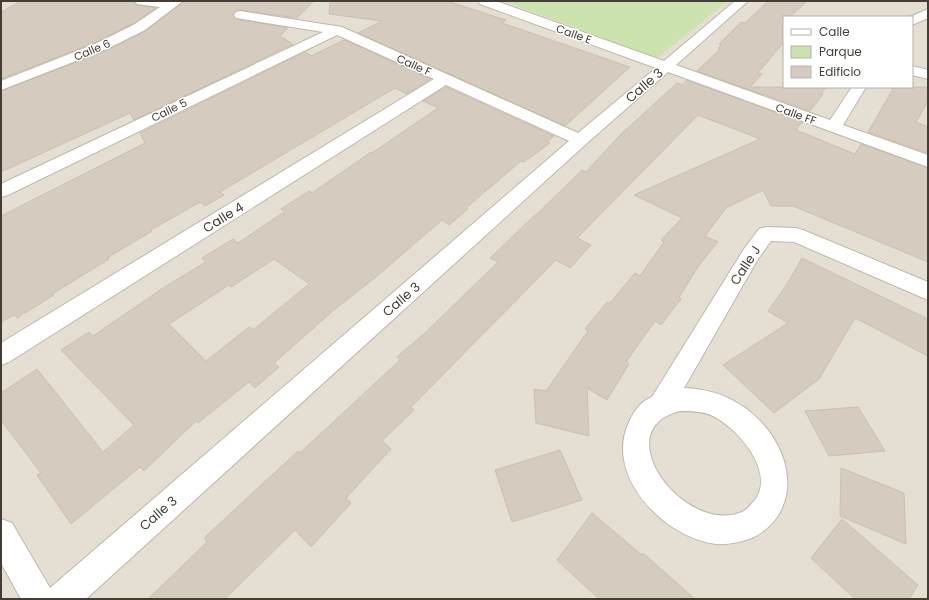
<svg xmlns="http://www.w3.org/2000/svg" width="929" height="600" font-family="Poppins,sans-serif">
	<rect width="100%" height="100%" fill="#f1ede4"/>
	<path fill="#e5dfd3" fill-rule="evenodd" d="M1 1H928V599H1ZM784 17H912V87H784Z"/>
	<path fill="#cce3af" d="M503 1H728L657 58Z"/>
	<g fill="#d5cbbe" stroke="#ccc0ae" fill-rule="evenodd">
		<path d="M21 1H134L137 5 156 8 134 23 96 42 1 79V12Z"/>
		<path d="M184 1H314L297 18 240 10 236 11 233 16 236 19 288 28 280 36 293 44 134 120 130 113 1 172V91L108 50 146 31Z"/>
		<path d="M330 1H447L506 20 502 23 630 67 565 126 358 33 382 21 329 14Z"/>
		<path d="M768 1H807L790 17H784V42L758 73 762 74 750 87H826L821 94H823L810 111 697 71 720 49 718 48 722 45 719 44 741 22 745 23Z"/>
		<path d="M344 40 431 79 407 94 395 88 378 98 220 192 224 195 205 206 200 202 151 230 152 231 107 258 109 259 52 294 54 295 25 313 24 312 18 318 14 315 1 322V216L145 143 140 133 305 52 311 56Z"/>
		<path d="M687 80 802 122 796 130 855 154 861 144 928 168V262L793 206H771L763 190 726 208 705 236 718 242 700 264 679 297 681 299 661 325 655 321 626 362 629 364 607 400 587 388 589 436 536 423 534 389 546 391 588 331 585 329 607 302 610 303 635 273 640 276 664 242 661 240 682 218 634 195 760 139 698 115 577 238 591 245 570 268 556 260 411 407 414 410 382 441 391 449 346 498 351 503 311 547 295 530 225 599H148L207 542 204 538 298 451 300 453 357 400 400 360 397 357 426 332 498 262 490 258 535 215H536L582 170 586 172 619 136 677 83 682 85Z"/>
		<path d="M446 87 554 136 547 142 550 143 524 162 521 161 466 208 468 209 449 225 442 220 376 277 335 309 274 363 279 367 255 388 249 382 198 423 196 421 144 471 140 467 71 524 37 475 41 473 1 420V393L37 369 103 452 134 425 61 350 89 332 93 336 163 288 206 262 202 258 233 239 238 243 284 212 281 209 309 191 312 193 371 152 372 153 438 108 423 101ZM274 259 309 284 253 330 249 327 206 361 169 324 229 285 231 287Z"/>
		<path d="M894 87H928V101L916 122 928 127V153L868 132Z"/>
		<path d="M802 258 928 319V356L855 318 819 379 774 413 723 365 788 323 768 311 786 286Z"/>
		<path d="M858 407 885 451 829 456 805 411Z"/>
		<path d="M560 450 582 500 512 522 495 470Z"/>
		<path d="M841 468 904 493 906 544 840 516Z"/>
		<path d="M592 513 642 555 643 553 695 599H599L557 560Z"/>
		<path d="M842 519 918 585 909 599H855L811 558Z"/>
	</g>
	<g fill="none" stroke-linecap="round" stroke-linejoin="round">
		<defs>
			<g id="street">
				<path d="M135 1H183L145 30 107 49 1 90V81L97 43 135 24 160 7 137 4Z"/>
				<path d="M478 1H496L664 61 735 1H748L676 65 830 120 852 87H866L843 125 928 155V167L668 72 586 144 86 599H21L1 563V519L12 523 50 588 569 141 446 85 9 362 1 365V343L434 79 337 35 8 195 1 197V184L323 32 236 18 234 15 236 12 240 11 342 27 578 133 656 68 480 4Z"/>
				<path d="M928 9V18L912 25V17H910Z"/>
				<path d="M912 66 928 70V79L912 75Z"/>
				<path d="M766 227 796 228 803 230 928 282V300L794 242 771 241 758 259 684 388C704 389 722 393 739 404 776 426 803 478 777 517 770 527 762 533 752 538 740 542 728 545 716 544 664 538 602 474 630 420 635 410 640 402 652 397L744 249 759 229ZM680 411C690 411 703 411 713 416 737 428 776 471 755 500 751 504 747 510 742 512 685 536 604 430 680 411Z"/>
			</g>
		</defs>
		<use href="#street" stroke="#bfb7ab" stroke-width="2"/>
		<use href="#street" fill="#fff" fill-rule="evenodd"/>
	</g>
	<g text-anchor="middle" stroke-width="3" stroke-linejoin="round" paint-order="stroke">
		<g font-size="11" fill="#433d35" stroke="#fff">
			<text transform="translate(574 34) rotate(20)" y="4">Calle E</text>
			<text transform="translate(92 50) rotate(-23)" y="4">Calle 6</text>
			<text transform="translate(414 65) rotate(24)" y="4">Calle F</text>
			<text transform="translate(169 110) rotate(-26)" y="4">Calle 5</text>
			<text transform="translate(796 114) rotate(20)" y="4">Calle FF</text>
		</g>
		<g font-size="13" fill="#433d35" stroke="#fff">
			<text transform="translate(644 85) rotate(-41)" y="5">Calle 3</text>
			<text transform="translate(223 217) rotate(-32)" y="5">Calle 4</text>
			<text transform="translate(745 265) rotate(-57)" y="5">Calle J</text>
			<text transform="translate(401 299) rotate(-41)" y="5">Calle 3</text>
			<text transform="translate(158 513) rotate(-41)" y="5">Calle 3</text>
		</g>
	</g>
	<rect width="929" height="600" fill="none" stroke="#433d35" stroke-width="4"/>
	<rect x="783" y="16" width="130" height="72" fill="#ffffff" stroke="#b4b1ae"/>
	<rect x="791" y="29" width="20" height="6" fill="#ffffff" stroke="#b4b1ae"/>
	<text x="819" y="36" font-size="12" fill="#433d35">Calle</text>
	<rect x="791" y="46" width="20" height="12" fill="#cce3af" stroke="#b4b1ae"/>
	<text x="819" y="56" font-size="12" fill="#433d35">Parque</text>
	<rect x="791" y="66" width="20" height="12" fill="#d5cbbe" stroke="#b4b1ae"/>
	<text x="819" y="76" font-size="12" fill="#433d35">Edificio</text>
</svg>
